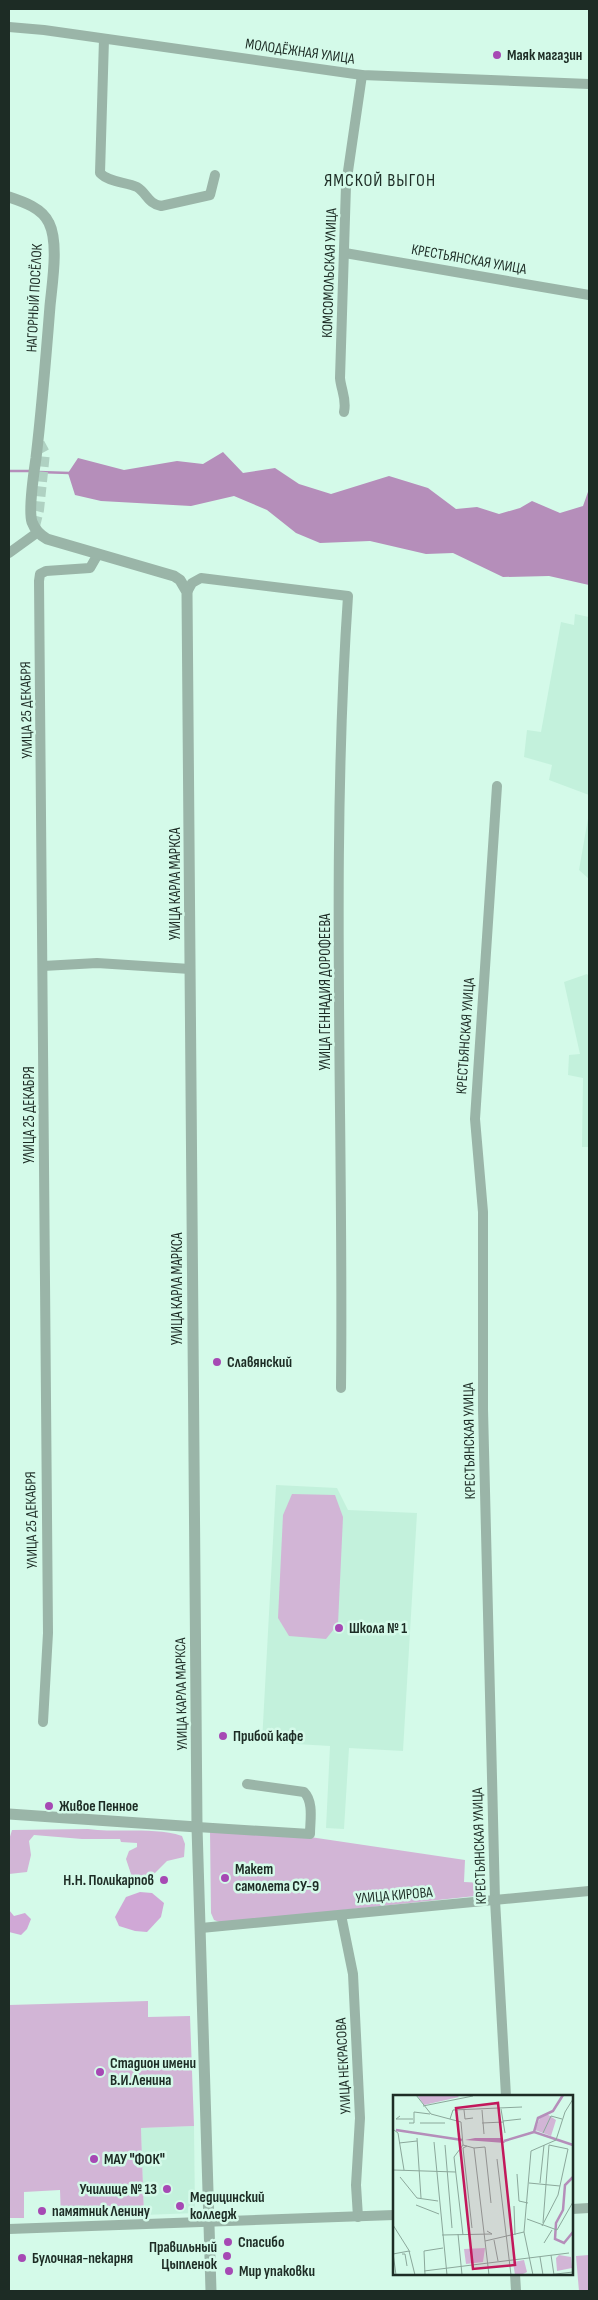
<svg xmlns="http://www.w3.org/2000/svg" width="598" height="2300" font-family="'Sofia Sans Condensed',sans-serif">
	<rect width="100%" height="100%" fill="#d4fae9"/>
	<g fill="#c3f1dc">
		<path d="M575 614 589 617V795L549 780 552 765 524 757 527 730 541 732 561 622 574 625Z"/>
		<path d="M589 813V879L579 870Z"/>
		<path d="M587 974 589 977V1147H582L583 1078 568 1075 569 1055 580 1054 564 982Z"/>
		<path d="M276 1485 337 1488 348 1510 417 1513 403 1751 349 1748 344 1829 326 1828 330 1746 262 1742Z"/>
		<path d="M194 2126 195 2213 144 2215 141 2128Z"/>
	</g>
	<g fill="#d2b5d6">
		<path d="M292 1494 335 1495 343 1517 338 1624 326 1639 289 1636 278 1618 283 1515Z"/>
		<path d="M88 1829C119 1833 154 1827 182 1836L185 1844 184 1857 167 1861 151 1877H132L126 1859 129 1851 137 1847V1843L121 1842 120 1839H82L34 1835 29 1841 31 1855 27 1872 9 1874V1840L12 1830Z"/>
		<path d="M210 1831 310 1837 465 1860 464 1882 485 1883V1895L222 1923 214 1920 211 1913Z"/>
		<path d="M148 2001V2017L190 2016 194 2126 141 2128 144 2215 61 2218 60 2190 24 2192V2218H9V2005Z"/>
		<path d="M589 2255V2291H579L576 2256Z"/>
	</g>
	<g fill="#d0a8d6">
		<path d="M140 1892 152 1893 164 1903 161 1917 147 1932 135 1931 119 1926 115 1917 126 1897Z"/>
		<path d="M9 1910 14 1916 25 1913 31 1919 27 1929 21 1935 9 1932Z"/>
	</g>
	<path fill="#b58eba" d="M223 452 243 473 275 468 299 484 331 494 389 476 428 488 456 509 477 507 499 514 520 508 532 501 560 513 583 506 589 489V585L549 576 503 577 453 553 426 554 370 541 320 543 296 533 267 510 234 496 191 506 101 501 75 495 68 473 78 458 124 470 177 461 203 464Z"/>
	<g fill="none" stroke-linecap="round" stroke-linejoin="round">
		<g stroke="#b58eba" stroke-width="2.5">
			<path d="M9 471H30"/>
			<path d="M38 472 70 473"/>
		</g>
		<path stroke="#afd1c2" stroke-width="10" stroke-dasharray="10 5" stroke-linecap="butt" d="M35 526 39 510 45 453 38 440"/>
		<g stroke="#9ab5a8" stroke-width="10">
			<path d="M9 27 44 30 362 75 589 84"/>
			<path d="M104 39 100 173C108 182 126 182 137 187 147 193 148 204 161 206L210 195 215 175"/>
			<path d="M345 253 589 295"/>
			<path d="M344 412C347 399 341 390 340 378L346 185 362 75"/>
			<path d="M9 553 38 532"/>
			<path d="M187 592 192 583 201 578 348 596C330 860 344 1124 341 1388"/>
			<path d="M497 786 475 1119 483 1212V1409L495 1900 506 2096"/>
			<path d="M43 966 97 963 190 969"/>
			<path d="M43 1722 48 1633 39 581 40 574 46 571 90 568 98 554"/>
			<path d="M197 1827 310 1834C310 1821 314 1802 304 1792L247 1784"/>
			<path d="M341 1915 353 1974 360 2118 356 2185 358 2217"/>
			<path d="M201 1928 589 1891"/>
			<path d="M572 2209 589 2208"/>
			<path d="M9 2229 394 2215"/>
			<path d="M515 2274 516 2291"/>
		</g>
		<g stroke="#9ab5a8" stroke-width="11">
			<path d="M9 197C24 202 42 208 49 223 59 243 52 284 50 306 46 357 42 407 36 458 34 472 28 510 32 522 35 530 40 535 47 539L174 576 180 580 187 592 197 1827 211 2291"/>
			<path d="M9 1814 197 1827"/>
		</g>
	</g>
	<g fill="#a649b4" stroke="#d4fae9" stroke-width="2">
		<circle cx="497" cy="55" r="5"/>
		<circle cx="217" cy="1362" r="5"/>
		<circle cx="339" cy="1628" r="5"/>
		<circle cx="223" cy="1736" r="5"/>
		<circle cx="49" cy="1806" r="5"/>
		<circle cx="225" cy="1878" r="5"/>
		<circle cx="164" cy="1880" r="5"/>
		<circle cx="100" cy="2072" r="5"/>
		<circle cx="94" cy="2159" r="5"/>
		<circle cx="167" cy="2189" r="5"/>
		<circle cx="180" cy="2206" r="5"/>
		<circle cx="42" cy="2211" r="5"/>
		<circle cx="228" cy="2242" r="5"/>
		<circle cx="227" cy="2256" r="5"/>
		<circle cx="22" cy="2258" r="5"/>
		<circle cx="229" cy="2271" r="5"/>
	</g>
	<g text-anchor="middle" stroke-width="5" stroke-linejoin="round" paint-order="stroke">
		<g font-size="15" fill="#1d2c25" stroke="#d4fae9">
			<text transform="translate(300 51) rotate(8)" y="5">МОЛОДЁЖНАЯ УЛИЦА</text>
			<text transform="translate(469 259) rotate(10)" y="5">КРЕСТЬЯНСКАЯ УЛИЦА</text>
			<text transform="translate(329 273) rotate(-88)" y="5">КОМСОМОЛЬСКАЯ УЛИЦА</text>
			<text transform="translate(34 298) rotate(-87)" y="5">НАГОРНЫЙ ПОСЁЛОК</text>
			<text transform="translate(26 710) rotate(-91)" y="5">УЛИЦА 25 ДЕКАБРЯ</text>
			<text transform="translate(175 884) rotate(-90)" y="5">УЛИЦА КАРЛА МАРКСА</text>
			<text transform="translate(325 992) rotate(-90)" y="5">УЛИЦА ГЕННАДИЯ ДОРОФЕЕВА</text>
			<text transform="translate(465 1036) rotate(-86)" y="5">КРЕСТЬЯНСКАЯ УЛИЦА</text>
			<text transform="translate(29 1115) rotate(-90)" y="5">УЛИЦА 25 ДЕКАБРЯ</text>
			<text transform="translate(177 1289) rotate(-90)" y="5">УЛИЦА КАРЛА МАРКСА</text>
			<text transform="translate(469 1441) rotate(-91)" y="5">КРЕСТЬЯНСКАЯ УЛИЦА</text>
			<text transform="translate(31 1520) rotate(-91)" y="5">УЛИЦА 25 ДЕКАБРЯ</text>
			<text transform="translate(181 1694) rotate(-91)" y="5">УЛИЦА КАРЛА МАРКСА</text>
			<text transform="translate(479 1846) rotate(-92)" y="5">КРЕСТЬЯНСКАЯ УЛИЦА</text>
			<text transform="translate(394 1895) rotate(-5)" y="5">УЛИЦА КИРОВА</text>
			<text transform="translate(343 2066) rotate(-93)" y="5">УЛИЦА НЕКРАСОВА</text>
		</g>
		<g font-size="15" font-weight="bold" fill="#1d2c25" stroke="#d4fae9" text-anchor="start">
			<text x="507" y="60">Маяк магазин</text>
			<text x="227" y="1367">Славянский</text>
			<text x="349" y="1633">Школа № 1</text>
			<text x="233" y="1741">Прибой кафе</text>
			<text x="59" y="1811">Живое Пенное</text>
			<text x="235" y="1874">Макет<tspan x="235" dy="17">самолета СУ-9</tspan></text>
			<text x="154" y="1885" text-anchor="end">Н.Н. Поликарпов</text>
			<text x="110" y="2068">Стадион имени<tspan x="110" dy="17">В.И.Ленина</tspan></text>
			<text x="104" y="2164">МАУ "ФОК"</text>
			<text x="157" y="2194" text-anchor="end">Училище № 13</text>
			<text x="190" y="2202">Медицинский<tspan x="190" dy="17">колледж</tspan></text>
			<text x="52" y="2216">памятник Ленину</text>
			<text x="238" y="2247">Спасибо</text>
			<text x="217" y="2252" text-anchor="end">Правильный<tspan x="217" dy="17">Цыпленок</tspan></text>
			<text x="32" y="2263">Булочная-пекарня</text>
			<text x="239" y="2276">Мир упаковки</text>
		</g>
		<g font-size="18" letter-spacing="1" fill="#1d2c25" stroke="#d4fae9">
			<text x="380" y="186">ЯМСКОЙ ВЫГОН</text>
		</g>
	</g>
	<g transform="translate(393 2095)">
		<rect width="180" height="180" fill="#d4fae9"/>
		<path d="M24 0H64L66 2 31 10ZM154 19 163 25 158 41 142 35 147 23ZM92 153 90 167 73 169 71 154ZM166 160 178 162 179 173 164 176 163 163ZM131 165 134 177 130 179 135 180H122L120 167Z" fill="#d2b5d6"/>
		<path d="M82 43H108L112 48 72 45Z" fill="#b58eba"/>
		<path fill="none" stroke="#b58eba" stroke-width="2.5" d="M170 0 160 16 145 23 141 37 180 50M3 35 69 45M111 46 141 37M180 82 172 90 170 115 163 128 162 144 171 148 180 137"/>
		<path fill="none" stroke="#8ba89b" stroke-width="1" d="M23 0 38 19 68 27 70 50M180 8V24M30 11 80 1M108 14 112 38M71 15 72 24 80 23M89 15 91 39M7 21 3 24H20M57 24 60 15 129 12M110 26 128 24M16 28H21V17L37 19M27 28H52M89 28 111 27M1 35 5 38 11 75M150 38 158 21 169 24M24 43 28 103M41 47 54 180M6 48 24 46M52 50 59 133M70 50 81 53 96 180M70 50 61 62 70 140M74 51 70 53 79 133M81 53 92 52 98 108M104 64 118 180M0 75 63 77M124 79 126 106 135 108M7 82 24 103 45 106M136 88 167 91M147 88 151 50M23 110 46 119M121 111 122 140M134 124 164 135 180 107M150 128 156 50M0 130 17 157M149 131 165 100 175 54 156 50M131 137 138 56 163 45 172 17 180 4M131 137 140 180M65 139 69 180M49 140 99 139 94 136M101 145 105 166M92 146 131 137M151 148 159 135M0 158 3 180M0 159 16 156 22 180M9 159H12L14 171M158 160 161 180M147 162 150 180M31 176 176 158M32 180 31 156 50 153M155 180 180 177"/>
		<path fill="#c2185b" fill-opacity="0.15" stroke="#c2185b" stroke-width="2.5" d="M105 8 122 170 80 174 63 13Z"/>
		<rect width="180" height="180" fill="none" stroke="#1d2c25" stroke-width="2.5"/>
	</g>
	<rect width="598" height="2300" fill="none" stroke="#1d2c25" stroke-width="20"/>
</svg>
